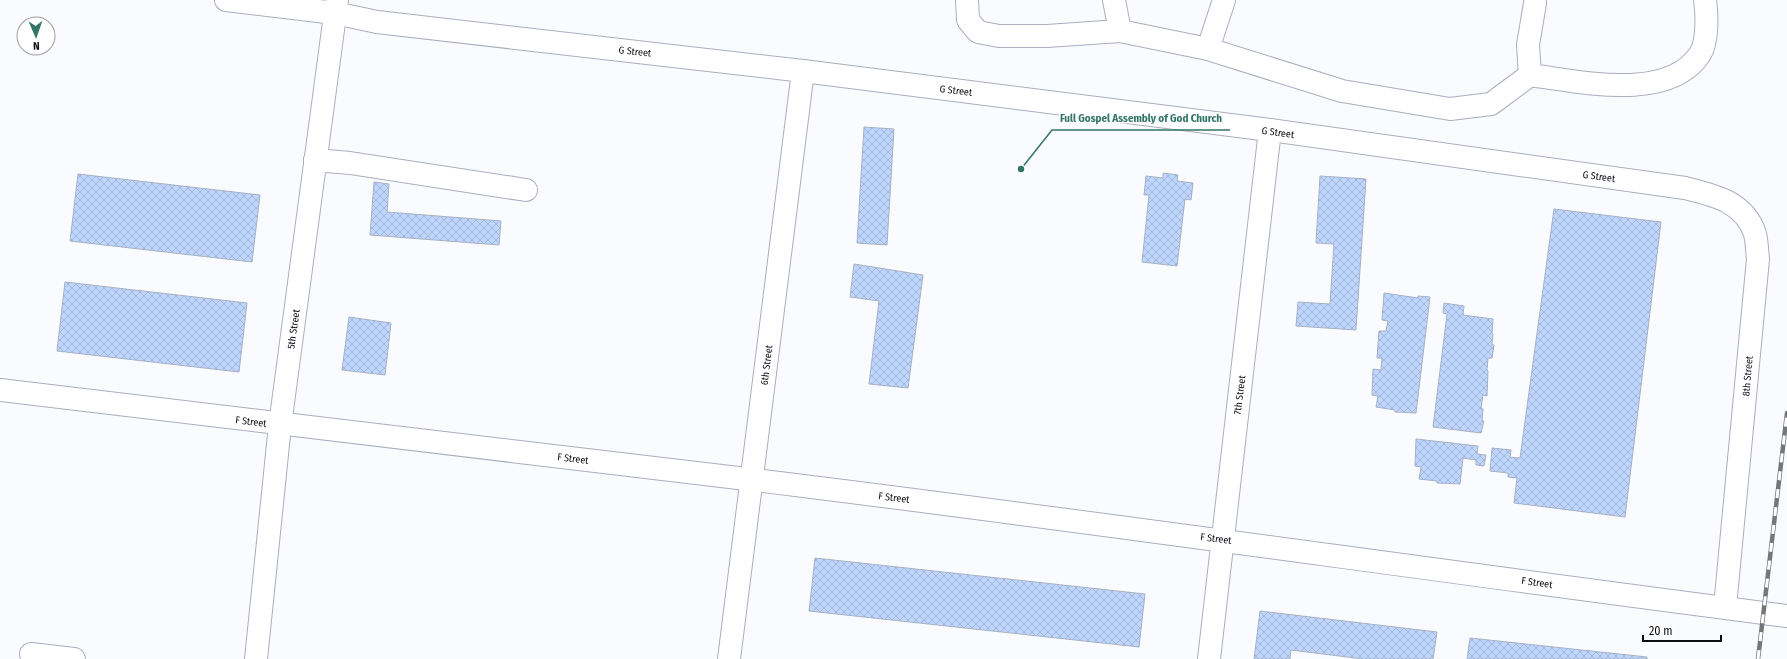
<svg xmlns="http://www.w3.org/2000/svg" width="1787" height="659" font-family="'Fira Sans Condensed',sans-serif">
	<defs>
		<pattern id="building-cross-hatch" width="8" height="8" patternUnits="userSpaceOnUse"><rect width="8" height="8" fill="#bed6fd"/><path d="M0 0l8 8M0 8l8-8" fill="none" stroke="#a2b6d8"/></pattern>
	</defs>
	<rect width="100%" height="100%" fill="#fafbff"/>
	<g fill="url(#building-cross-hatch)" stroke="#a7b1c2">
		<path d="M864 127 894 129 887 245 857 243Z"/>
		<path d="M1163 173 1178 175 1177 181 1193 183 1191 200 1185 199 1177 266 1142 262 1149 195H1144L1146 176 1163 178Z"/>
		<path d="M78 174 260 195 252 262 70 241Z"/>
		<path d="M1320 176 1366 179 1356 330 1296 326 1298 302 1330 304 1334 244 1316 243Z"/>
		<path d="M374 182 389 184 387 212 501 221 499 245 370 235Z"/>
		<path d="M1554 209 1661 222 1625 517 1514 503 1517 478 1508 477V473L1490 471 1492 448 1511 450 1510 457 1520 458Z"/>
		<path d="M854 264 923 275 908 388 869 384 879 301 850 297Z"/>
		<path d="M65 282 247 303 239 372 57 351Z"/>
		<path d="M1384 293 1418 298V296L1430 297 1416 413 1395 412V410L1376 407 1378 396 1372 395 1373 369 1381 370 1382 358H1377L1379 331H1386L1388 321 1382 320Z"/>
		<path d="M1444 303 1464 306 1463 315 1493 319 1492 333 1493 334 1492 345H1494L1492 358H1488L1487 370 1488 371 1487 396 1483 395 1481 408 1483 409 1482 421H1484L1481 433 1433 427 1447 314 1443 313Z"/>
		<path d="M349 317 391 323 385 375 342 370Z"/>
		<path d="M1416 439 1478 446 1477 454 1486 455 1484 466 1476 465V460L1463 458 1460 484 1437 483V481L1419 479 1421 467 1415 466Z"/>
		<path d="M815 558 1145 594 1139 647 809 611Z"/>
		<path d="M1260 611 1437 632 1433 659H1363L1291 650 1290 659H1254Z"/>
		<path d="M1470 638 1647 657V659H1467Z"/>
	</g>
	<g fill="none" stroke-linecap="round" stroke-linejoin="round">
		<defs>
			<g id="minor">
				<path d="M226 0 335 13 377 22 803 71 1270 130 1685 188C1714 195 1745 202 1755 234 1757 241 1757 251 1758 259L1725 607"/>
				<path d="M967 0 968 20 978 32 999 36H1047L1120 31 1208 49"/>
				<path d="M1114 0 1120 31"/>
				<path d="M1224 0 1208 49 1342 91 1450 109 1491 104 1530 75"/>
				<path d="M1535 3 1528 45 1530 75C1578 81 1668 103 1700 54 1708 42 1707 14 1705 0"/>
				<path d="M315 160 350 163 526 190"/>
				<path d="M0 390C252 421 504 448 755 480 1099 522 1443 572 1787 616"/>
				<path d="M31 654 74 659"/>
				<path d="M729 659 803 71"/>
				<path d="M1209 659 1270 130"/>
			</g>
			<path id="major" d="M256 659 280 425 337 0"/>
		</defs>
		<use href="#minor" stroke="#abadc0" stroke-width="24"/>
		<use href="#major" stroke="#abadc0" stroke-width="24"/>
		<use href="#minor" stroke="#fff" stroke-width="22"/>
		<use href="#major" stroke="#fff" stroke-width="22"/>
		<defs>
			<path id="rail" d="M1758 659 1787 413"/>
		</defs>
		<use href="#rail" stroke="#75767b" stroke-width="4.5"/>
		<use href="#rail" stroke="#fff" stroke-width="3" stroke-dasharray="9" stroke-linecap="butt"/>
	</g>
	<g text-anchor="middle" stroke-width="3" stroke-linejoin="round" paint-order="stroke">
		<g font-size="10" fill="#0d0e14" stroke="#fff">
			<text transform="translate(635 51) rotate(6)" y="4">G Street</text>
			<text transform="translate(956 90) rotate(7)" y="4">G Street</text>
			<text transform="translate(1278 132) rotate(8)" y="4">G Street</text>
			<text transform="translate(1599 176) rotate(8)" y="4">G Street</text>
			<text transform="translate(293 329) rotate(-82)" y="4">5th Street</text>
			<text transform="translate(766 365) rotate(-83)" y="4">6th Street</text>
			<text transform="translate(1747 376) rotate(-85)" y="4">8th Street</text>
			<text transform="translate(1239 395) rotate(-83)" y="4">7th Street</text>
			<text transform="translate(251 421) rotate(7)" y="4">F Street</text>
			<text transform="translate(573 458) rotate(7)" y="4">F Street</text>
			<text transform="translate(894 497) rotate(7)" y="4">F Street</text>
			<text transform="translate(1216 538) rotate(7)" y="4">F Street</text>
			<text transform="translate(1537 582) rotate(8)" y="4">F Street</text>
		</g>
	</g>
	<path fill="none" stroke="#337667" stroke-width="1.5" d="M1021 169L1052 130H1230"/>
	<circle fill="#337667" stroke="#fff" stroke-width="1.5" cx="1021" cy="169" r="4"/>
	<g font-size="11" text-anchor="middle" font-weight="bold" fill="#337667" stroke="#fff" stroke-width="3" stroke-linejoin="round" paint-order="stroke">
		<text x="1141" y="122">Full Gospel Assembly of God Church</text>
	</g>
	<g transform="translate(36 36) rotate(178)"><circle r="19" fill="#ffffff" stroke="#9e9fa1"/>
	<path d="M0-3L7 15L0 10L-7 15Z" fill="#337667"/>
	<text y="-6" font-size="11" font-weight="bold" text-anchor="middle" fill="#0d0e14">N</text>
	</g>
	<path d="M1643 635v6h78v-6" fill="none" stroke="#0d0e14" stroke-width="2"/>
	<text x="1649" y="635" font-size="12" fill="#0d0e14" stroke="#ffffff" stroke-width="3" paint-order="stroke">20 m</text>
</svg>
